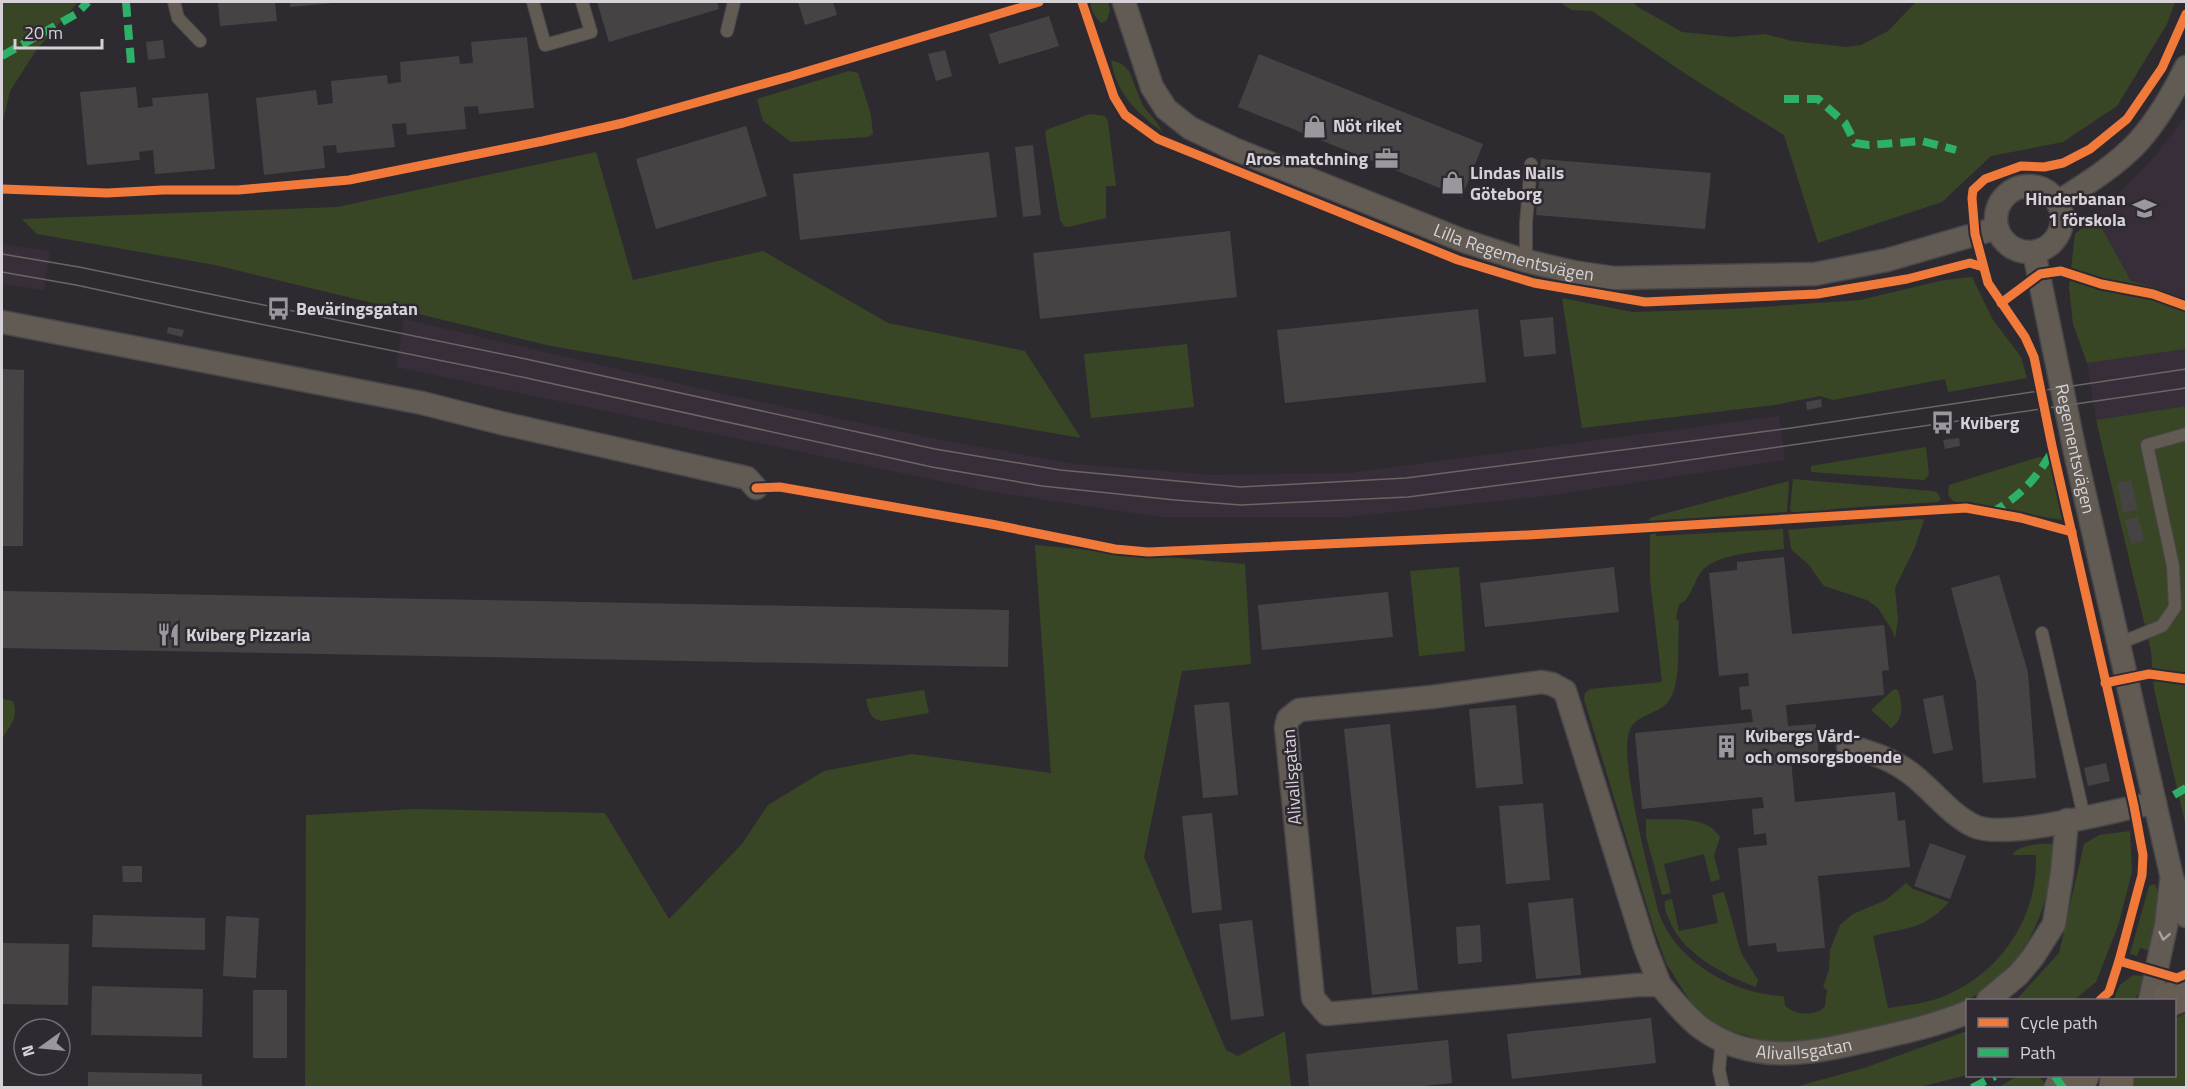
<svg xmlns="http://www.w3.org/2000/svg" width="2188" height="1089" font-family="'Titillium Web',sans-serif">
	<rect width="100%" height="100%" fill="#2e2b30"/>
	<g fill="#372e3a">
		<path d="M2186 115V300L2157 288 2131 281 2095 216 2153 159Z"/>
		<path d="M2 244 50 251 44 290 2 284Z"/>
		<path d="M404 319 706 390 935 439 1075 464 1212 475 1349 473 1779 416 1785 460 1546 496 1347 517H1161L992 492 396 367Z"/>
		<path d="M2186 349V406L2096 420 2087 363Z"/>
	</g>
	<g fill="#394625">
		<path d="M2 2H78L37 49 10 91 2 125Z"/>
		<path d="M1090 2H1108L1110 11 1107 20 1102 23 1098 20 1092 11Z"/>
		<path d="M1559 2H1633L1638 7 1682 32 1732 37 1765 34 1792 41 1846 47 1861 45 1888 31 1916 2H2175L2167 24 2117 106 2063 142 1991 156 1942 202 1818 243 1784 135 1695 80 1592 11 1572 10Z"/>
		<path d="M1111 60 1122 64 1129 71 1143 106 1158 124 1162 132C1136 111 1117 95 1111 60Z"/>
		<path d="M849 71 858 73 871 115 873 134 868 137 791 142 763 121 757 99Z"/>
		<path d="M1090 114 1105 116 1108 122 1116 186H1106V218L1068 227 1064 226 1060 220 1045 133 1046 130Z"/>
		<path d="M596 152 633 280 763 251 888 323 1025 351 1081 438 551 346 215 265 37 234 22 219 337 207Z"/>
		<path d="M2095 216 2131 281 2157 288 2186 300V349L2087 363 2073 324 2069 287 2075 234Z"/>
		<path d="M1972 277 1993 320 2021 357 2027 378 1948 392 1945 379 1833 400 1820 396 1774 405 1582 428 1562 298 1632 312 1732 309 1860 300 1944 280Z"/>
		<path d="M1187 344 1194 407 1091 418 1084 354Z"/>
		<path d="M2186 406V827L2154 689 2151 651 2096 420Z"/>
		<path d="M1926 447 1929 475 1924 480 1811 472V466Z"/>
		<path d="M2039 457 2048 458 2050 461 2062 520 1959 503 1953 501 1948 495 1949 485Z"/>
		<path d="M1793 479 1932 491 1937 492 1941 500 1937 502 1844 508 1794 514 1790 510Z"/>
		<path d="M1789 481 1787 512 1649 521 1650 518 1659 515Z"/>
		<path d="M1919 519 1924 520 1915 547 1895 588 1898 619 1895 639 1892 630 1878 608 1867 600 1824 586 1821 582 1809 565 1791 549 1788 530Z"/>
		<path d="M1783 529 1784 549C1759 552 1727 552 1706 567 1694 575 1692 601 1679 604L1676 619 1679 621C1677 642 1682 685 1668 702 1657 715 1635 714 1629 732 1619 761 1651 879 1659 914 1677 962 1734 995 1784 996L1785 1006C1796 1015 1807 1015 1820 1011L1825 1006 1827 990 1823 987 1829 970 1830 950 1840 925 1853 914 1886 900 1906 883 1913 889 1949 902C1923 931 1906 927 1873 936L1888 1008C1908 1005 1929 1003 1947 995 2003 970 2038 916 2036 855H2013V853C2022 845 2040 843 2052 844L2053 848C2049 925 2016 984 1941 1012L1808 1044 1770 1042 1752 1037 1731 1031 1714 1022 1702 1013 1690 1001 1666 963 1654 929 1584 699 1585 693 1590 689 1662 682 1650 580V533L1656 532V536Z"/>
		<path d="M1035 545 1245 564 1251 664 1182 671 1144 857 1226 1050 1238 1056 1285 1031 1291 1087H305L306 815 415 809 605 813 669 919 742 844 768 805 824 771 912 754 1051 773Z"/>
		<path d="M1459 567 1465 651 1419 656 1410 571Z"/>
		<path d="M1894 689 1898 690C1902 704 1905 718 1891 728L1871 710Z"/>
		<path d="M924 690 929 713 882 721C869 719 869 710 866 699Z"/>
		<path d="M2 699 13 701C19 717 10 726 2 739Z"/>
		<path d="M1646 819C1670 821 1704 813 1720 837L1714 856 1720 879 1711 882 1704 854 1664 864 1671 893 1662 895 1646 836Z"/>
		<path d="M2130 831 2132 872 2118 926 2096 982 2074 1000H2016L2059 953 2084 844 2099 835Z"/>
		<path d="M2155 884C2162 895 2154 937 2150 951L2140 948 2137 956 2130 954 2149 886Z"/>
		<path d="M1724 892 1741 953 1758 980 1756 987C1725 976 1680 952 1669 919 1666 913 1664 908 1665 901L1672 899 1679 931 1718 923 1712 895Z"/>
		<path d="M2133 975 2142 976V985L2135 1000H2113L2120 985Z"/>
		<path d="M2186 1013V1087L2132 1088 2134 1076H2174L2175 1018Z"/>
		<path d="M1967 1031V1075L1920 1087H1795L1864 1068Z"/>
		<path d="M2017 1076H2039L2046 1085 2040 1088H1998Z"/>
	</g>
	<g fill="#464344">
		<path d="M218 2H275L277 21 220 26Z"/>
		<path d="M290 2H333V3L290 7Z"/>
		<path d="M597 2H717L719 9 609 42Z"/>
		<path d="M798 2H833L837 15 805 25Z"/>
		<path d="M1049 16 1059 46 999 64 989 34Z"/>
		<path d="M527 37 534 108 479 114 478 106 464 107 466 129 407 135 406 123 392 124 395 147 337 153 336 145 323 146 325 168 264 175 256 98 316 90 318 105 333 103 331 81 387 75 388 84 401 82 400 62 459 56 460 64 473 63 471 42Z"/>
		<path d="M163 40 165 58 148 60 146 42Z"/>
		<path d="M945 50 952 76 936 81 928 54Z"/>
		<path d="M1259 54 1483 144 1462 197 1238 107Z"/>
		<path d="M136 87 138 108 153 106 152 98 208 93 215 169 155 174 153 150 139 152 140 160 87 165 80 92Z"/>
		<path d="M746 126 767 196 656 229 636 159Z"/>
		<path d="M1033 145 1041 215 1023 217 1015 147Z"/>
		<path d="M989 152 997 217 800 240 793 174Z"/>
		<path d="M1541 159 1711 173 1705 229 1536 215Z"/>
		<path d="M1230 231 1237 297 1040 319 1033 253Z"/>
		<path d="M1478 309 1486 382 1285 403 1277 330Z"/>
		<path d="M1553 317 1556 354 1524 357 1520 320Z"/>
		<path d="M168 327 184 330 182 337 167 333Z"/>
		<path d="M2 369 24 370 23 546H2Z"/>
		<path d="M1821 399 1822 407 1807 410 1806 402Z"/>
		<path d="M1959 438 1960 446 1945 449 1943 440Z"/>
		<path d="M2131 480 2138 510 2123 513 2117 483Z"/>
		<path d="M2138 517 2144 541 2131 544 2125 520Z"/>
		<path d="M1784 557 1792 634 1884 625 1889 670 1882 671 1884 695 1786 705 1788 726 1816 724 1819 758 1791 761 1795 802 1895 792 1898 821 1905 820 1910 867 1818 876 1825 948 1777 952 1776 943 1748 946 1738 848 1767 845 1766 833 1754 835 1752 809 1764 808 1762 797 1642 809 1635 733 1753 722 1751 709 1741 710 1739 687 1749 686 1748 673 1719 676 1709 573 1737 570V562Z"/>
		<path d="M1614 567 1619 612 1485 627 1480 583Z"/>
		<path d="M1999 575 2028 672 2036 778 1983 783 1976 682 1951 588Z"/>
		<path d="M2 591 1009 610 1008 667 2 648Z"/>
		<path d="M1388 592 1393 637 1262 650 1258 605Z"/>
		<path d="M1943 695 1953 750 1933 754 1923 699Z"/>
		<path d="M1229 702 1238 795 1203 798 1194 705Z"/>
		<path d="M1516 705 1523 784 1476 788 1469 709Z"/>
		<path d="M1390 724 1418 990 1372 995 1344 729Z"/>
		<path d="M2106 763 2110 781 2088 786 2084 768Z"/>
		<path d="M1543 803 1550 880 1506 884 1499 806Z"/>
		<path d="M1212 813 1222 910 1192 913 1182 816Z"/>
		<path d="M1930 843 1966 856 1950 899 1914 886Z"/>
		<path d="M122 866H142V882H123Z"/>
		<path d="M1573 898 1581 975 1536 979 1528 903Z"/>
		<path d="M93 915 205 918V950L92 947Z"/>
		<path d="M226 916 259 918 256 978 223 976Z"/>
		<path d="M1252 920 1264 1016 1231 1020 1219 924Z"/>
		<path d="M1480 925 1482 962 1458 964 1456 927Z"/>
		<path d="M2 943 69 944 68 1005 2 1004Z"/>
		<path d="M92 986 203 989 202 1037 91 1035Z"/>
		<rect x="253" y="990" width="34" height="68"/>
		<path d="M1651 1018 1656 1063 1512 1079 1507 1034Z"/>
		<path d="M1448 1040 1452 1083 1404 1088H1309L1306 1054Z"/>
		<path d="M88 1072 202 1074V1088H88Z"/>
	</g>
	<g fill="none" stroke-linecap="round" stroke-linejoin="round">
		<defs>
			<g id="service">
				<path d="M174 2 178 18 200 41"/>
				<path d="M533 2 545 45 591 32 582 2"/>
				<path d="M727 31 734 2"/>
				<path d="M1526 261V223L1531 164"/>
				<path d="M2042 633 2084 817"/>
				<path d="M2120 643 2162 626 2175 607 2173 566 2147 445 2186 434"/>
				<path d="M1722 1040 1719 1070 1723 1088"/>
			</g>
			<g id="minor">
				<path id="s1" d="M1124 2 1152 87 1166 109 1190 128 1234 149 1464 241 1526 261 1573 272 1614 278 1815 274 1887 260 1997 228"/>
				<circle cx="2029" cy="219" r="33"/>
				<path d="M2058 202C2085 185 2117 165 2139 141 2158 119 2174 92 2186 67"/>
				<path id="s2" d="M2034 252 2075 452 2172 878 2186 916"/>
				<path d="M2 322 422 403 501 423 747 478 756 488"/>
				<path d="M1542 682 1552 684 1565 691 1645 947 1660 985H1638L1327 1014 1313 998 1286 727 1288 719 1299 710 1432 697Z"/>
				<path d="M1848 746C1873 753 1893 759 1914 776 1934 792 1951 815 1974 826 2005 841 2117 809 2155 803"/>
				<path id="s3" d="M1660 985C1673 1000 1685 1016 1701 1028 1752 1065 1809 1054 1865 1041 1900 1033 1935 1026 1968 1012"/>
				<path d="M1988 1000 2018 975 2033 957 2054 924 2062 873 2067 820"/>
				<path d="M2150 1000 2166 926 2171 882"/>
			</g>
			<g id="secondary">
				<path d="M2169 1000 2186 993"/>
				<path d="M2061 1088 2082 1076"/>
				<path d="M2116 1088 2117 1076"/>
			</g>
		</defs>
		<use href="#service" stroke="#49474a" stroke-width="14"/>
		<use href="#minor" stroke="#49474a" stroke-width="25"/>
		<use href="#secondary" stroke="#49474a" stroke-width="35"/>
		<use href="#service" stroke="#625b53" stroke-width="12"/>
		<use href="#minor" stroke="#625b53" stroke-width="22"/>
		<use href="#secondary" stroke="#675d52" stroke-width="33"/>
		<g stroke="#6a6663" stroke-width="1.5">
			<path d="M2 254 79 267 526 359 935 449 1060 470 1241 487 1406 478 1791 428 2186 369"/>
			<path d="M2 272 76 285 206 313 522 377 932 467 1042 486 1175 500 1241 505 1408 497 1654 465 2186 388"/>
		</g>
		<g stroke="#2db169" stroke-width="8" stroke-dasharray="15 8" stroke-linecap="butt">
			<path d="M126 2 131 63"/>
			<path d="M2 56 76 14 88 2"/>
			<path d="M1784 99H1818L1845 123 1855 143 1869 145 1922 141 1956 150"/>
			<path d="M1991 513C2021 496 2036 479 2053 450"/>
			<path d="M2174 795 2186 788"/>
			<path d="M2055 1076 2063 1088"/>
			<path d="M1972 1088 1995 1076"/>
		</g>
		<defs>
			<g id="cycleway">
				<path d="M1082 2 1114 97 1125 115 1158 139 1458 260 1534 283 1645 302 1817 294 1907 279 1970 263 1983 267"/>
				<path d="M2 189 107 193 163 190H238L349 180 543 141 623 123 788 77 1039 2"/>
				<path d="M2001 303 2040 274 2061 271 2101 284 2153 294 2186 306"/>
				<path d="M756 488 780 487 991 524 1115 549 1148 552 1528 535 1966 508 2021 518 2072 532"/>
				<path d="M2105 683 2149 674 2186 679"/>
				<path d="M2119 961 2142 875 2143 855 2134 806 2052 446 2034 357 2025 337 1988 283 1975 234 1972 198 1973 190 1985 179 2021 166 2044 167 2063 163 2090 149 2127 119 2162 68 2186 14"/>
				<path d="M2100 1000 2109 992 2119 961 2177 978 2186 974"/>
			</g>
		</defs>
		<use href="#cycleway" stroke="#2f2932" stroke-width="13"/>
		<use href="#cycleway" stroke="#f17a3a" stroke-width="9"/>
	</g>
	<defs><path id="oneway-chevron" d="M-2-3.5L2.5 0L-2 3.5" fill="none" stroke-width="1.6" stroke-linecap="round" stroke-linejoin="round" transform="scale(1.5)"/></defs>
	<use stroke="#a8a2a2" href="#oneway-chevron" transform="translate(2164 936) rotate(101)"/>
	<defs>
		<symbol id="shop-bare" viewBox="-9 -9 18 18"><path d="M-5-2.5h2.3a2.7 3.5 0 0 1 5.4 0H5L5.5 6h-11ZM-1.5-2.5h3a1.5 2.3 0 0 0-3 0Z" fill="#9b989d" stroke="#2f2932" stroke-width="2.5" paint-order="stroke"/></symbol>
		<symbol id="office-bare" viewBox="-9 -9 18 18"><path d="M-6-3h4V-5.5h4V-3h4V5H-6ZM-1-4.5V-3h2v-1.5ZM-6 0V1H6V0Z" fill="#9b989d" stroke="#2f2932" stroke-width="2.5" paint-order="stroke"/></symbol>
		<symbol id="school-bare" viewBox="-9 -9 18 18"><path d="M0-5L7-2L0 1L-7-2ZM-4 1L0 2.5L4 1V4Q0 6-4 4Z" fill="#9b989d" stroke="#2f2932" stroke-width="2.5" paint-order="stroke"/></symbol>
		<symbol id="bus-bare" viewBox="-9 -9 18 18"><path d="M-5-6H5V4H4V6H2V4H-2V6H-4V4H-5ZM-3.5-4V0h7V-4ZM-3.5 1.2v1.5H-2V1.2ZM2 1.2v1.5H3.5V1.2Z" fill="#9b989d" stroke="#2f2932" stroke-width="2.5" paint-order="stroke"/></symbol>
		<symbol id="restaurant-bare" viewBox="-9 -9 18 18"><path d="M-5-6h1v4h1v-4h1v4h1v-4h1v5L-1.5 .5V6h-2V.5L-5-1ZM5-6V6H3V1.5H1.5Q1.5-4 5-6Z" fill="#9b989d" stroke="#2f2932" stroke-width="2.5" paint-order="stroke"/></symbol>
		<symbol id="building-bare" viewBox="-9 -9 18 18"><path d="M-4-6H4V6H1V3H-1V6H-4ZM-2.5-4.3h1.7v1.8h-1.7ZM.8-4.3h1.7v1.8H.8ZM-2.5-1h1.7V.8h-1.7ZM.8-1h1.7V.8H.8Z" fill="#9b989d" stroke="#2f2932" stroke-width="2.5" paint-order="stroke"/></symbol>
	</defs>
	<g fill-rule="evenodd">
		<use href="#shop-bare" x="1298" y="110" width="33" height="33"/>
		<use href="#office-bare" x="1370" y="142" width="33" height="33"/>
		<use href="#shop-bare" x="1436" y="166" width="33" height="33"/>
		<use href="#school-bare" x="2128" y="192" width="33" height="33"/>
		<use href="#bus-bare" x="262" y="292" width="33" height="33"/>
		<use href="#bus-bare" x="1926" y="406" width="33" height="33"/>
		<use href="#restaurant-bare" x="152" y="618" width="33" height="33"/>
		<use href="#building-bare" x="1710" y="730" width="33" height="33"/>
	</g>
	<g text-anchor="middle" stroke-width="5" stroke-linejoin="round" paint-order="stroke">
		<g font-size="18" font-weight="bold" fill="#d6d2d7" stroke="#2f2932" text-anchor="start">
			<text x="1333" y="132">Nöt riket</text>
			<text x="1368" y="165" text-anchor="end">Aros matchning</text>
			<text x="1470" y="179">Lindas Nails<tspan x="1470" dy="21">Göteborg</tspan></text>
			<text x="2126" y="205" text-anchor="end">Hinderbanan<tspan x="2126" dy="21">1 förskola</tspan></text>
			<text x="296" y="315">Beväringsgatan</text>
			<text x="1960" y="429">Kviberg</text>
			<text x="186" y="641">Kviberg Pizzaria</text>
			<text x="1745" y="742">Kvibergs Vård-<tspan x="1745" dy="21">och omsorgsboende</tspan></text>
		</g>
		<g font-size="18" fill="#d6d2d7" stroke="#2f2932">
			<text dy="6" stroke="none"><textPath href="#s1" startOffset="494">Lilla Regementsvägen</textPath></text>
			<text dy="6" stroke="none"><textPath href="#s2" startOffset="201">Regementsvägen</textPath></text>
			<text transform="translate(1292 777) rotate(-94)" y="6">Alivallsgatan</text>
			<text dy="6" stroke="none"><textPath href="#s3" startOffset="168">Alivallsgatan</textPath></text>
		</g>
	</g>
	<rect width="2188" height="1089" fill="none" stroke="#d6d2d7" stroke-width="6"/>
	<rect x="1966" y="999" width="210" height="78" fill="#2f2932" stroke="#726d74" stroke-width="1.5"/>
	<rect x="1978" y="1018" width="30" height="9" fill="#f17a3a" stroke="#726d74" stroke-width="1.5"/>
	<text x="2020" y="1029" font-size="18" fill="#d6d2d7">Cycle path</text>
	<rect x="1978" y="1048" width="30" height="9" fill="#2db169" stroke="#726d74" stroke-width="1.5"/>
	<text x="2020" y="1059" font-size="18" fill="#d6d2d7">Path</text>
	<g transform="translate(42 1047) rotate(255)"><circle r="28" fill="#2f2932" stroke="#726d74" stroke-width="1.5"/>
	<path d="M0-4.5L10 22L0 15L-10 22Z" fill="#9b989d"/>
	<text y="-9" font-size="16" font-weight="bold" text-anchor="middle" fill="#d6d2d7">N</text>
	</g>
	<path d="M15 39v9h87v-9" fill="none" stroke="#d6d2d7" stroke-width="3"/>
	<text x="24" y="39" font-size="18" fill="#d6d2d7" stroke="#2f2932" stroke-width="4.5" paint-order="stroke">20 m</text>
</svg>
